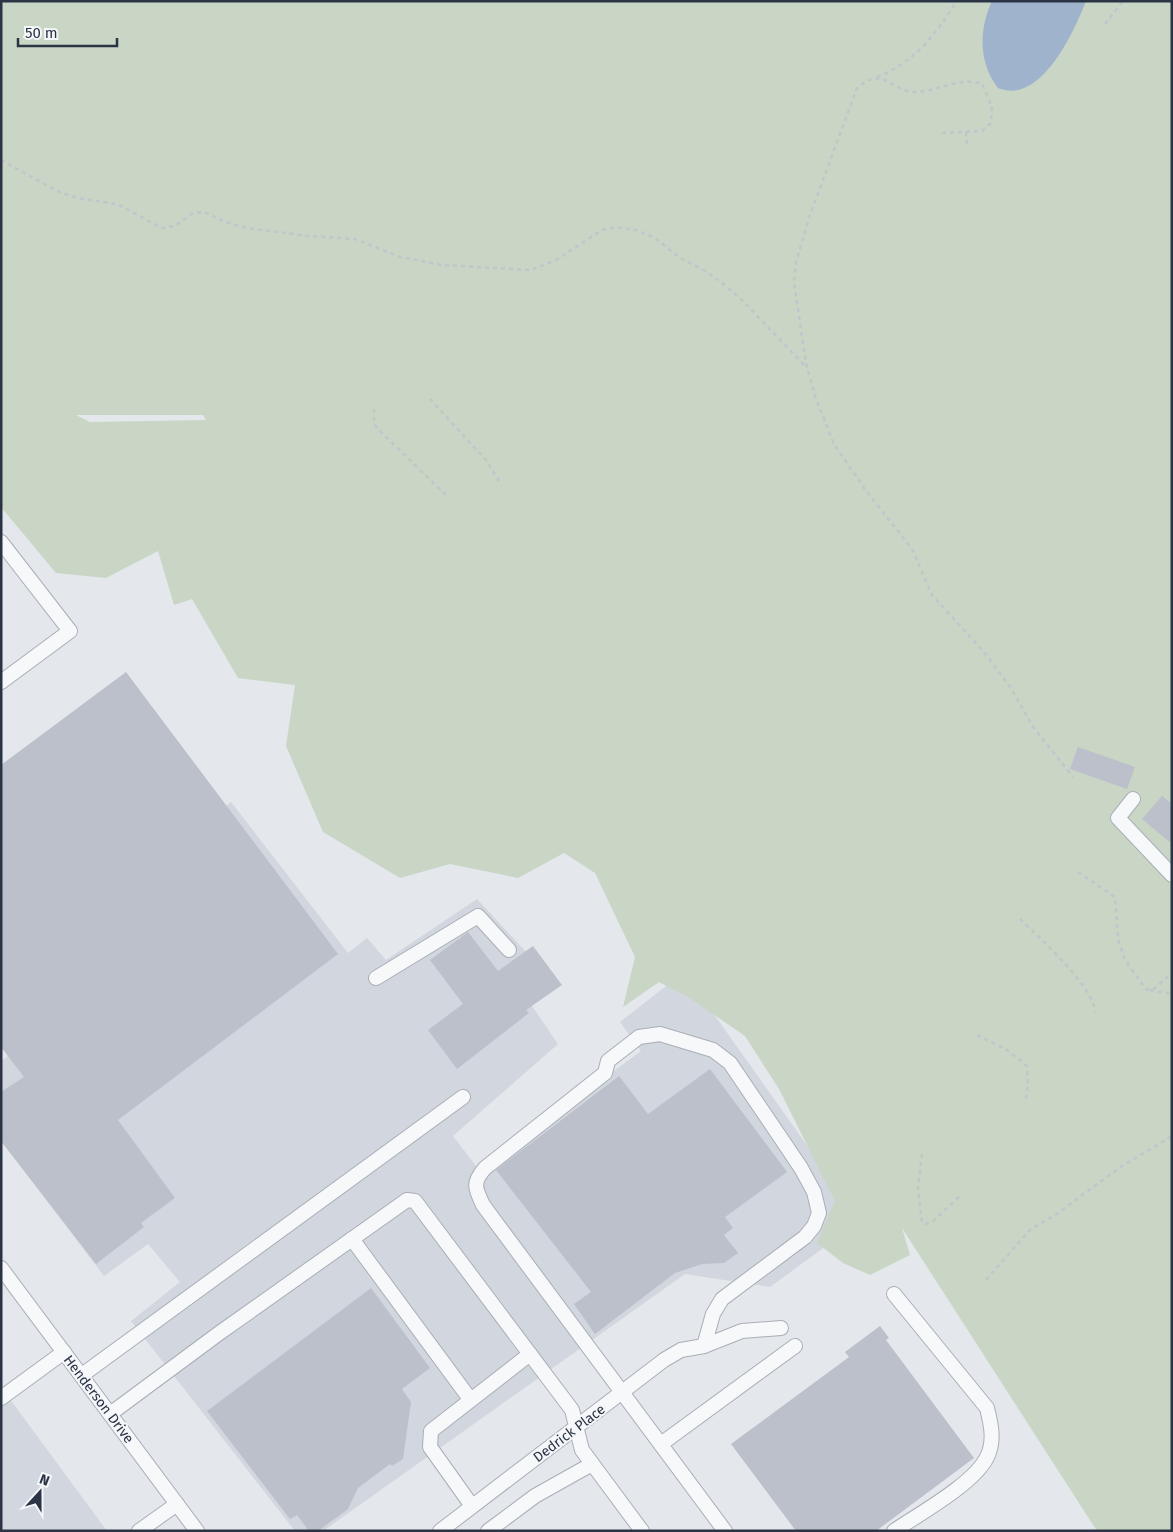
<svg xmlns="http://www.w3.org/2000/svg" width="1173" height="1532" font-family="'Fira Sans',sans-serif">
	<rect width="100%" height="100%" fill="#e4e7ec"/>
	<g fill="#d2d6de">
		<path d="M231 802 348 953 367 938 386 960 477 899 526 952 506 968 558 1044 453 1136 479 1170 641 1051 620 1022 684 972 840 1192 845 1232 770 1287 685 1274 323 1531H295L131 1321 180 1282 148 1244 104 1276 1 1141V1061L8 1056 1 978Z"/>
		<path d="M1 1387 107 1531H1Z"/>
	</g>
	<path fill="#c9d6c5" fill-rule="evenodd" d="M1 1H1172V1531H1097L902 1228 910 1255 870 1275 843 1263 817 1243 835 1201 779 1089 745 1036 688 997 659 982 623 1007 635 957 595 873 564 853 518 878 450 864 400 878 323 832 286 746 295 685 238 678 192 599 174 605 158 551 106 578 56 573 1 507ZM76 415H203L206 420 90 422Z"/>
	<path fill="#9fb4cc" d="M992 1H1086C1074 32 1040 106 998 88 978 63 979 28 992 1Z"/>
	<g fill="#bbc0ca">
		<path d="M126 672 338 954 118 1120 175 1198 141 1223 144 1227 96 1264 1 1141V1092L24 1077 1 1047V765Z"/>
		<path d="M1078 747 1135 767 1127 789 1070 769Z"/>
		<path d="M1162 796 1172 804V844L1142 819Z"/>
		<path d="M468 932 498 971 533 946 562 985 526 1010 529 1013 457 1069 428 1030 463 1004 430 960Z"/>
		<path d="M710 1069 787 1172 725 1217 733 1228 724 1235 738 1253 724 1263 702 1264 675 1273 595 1334 574 1304 591 1292 496 1170 619 1076 648 1114Z"/>
		<path d="M371 1288 430 1368 402 1389 411 1402 403 1459 392 1466 390 1464 358 1488 348 1509 318 1531H309L297 1515 290 1519 207 1411Z"/>
		<path d="M880 1326 889 1338 886 1340 974 1458 876 1531H796L731 1444 849 1357 845 1352Z"/>
	</g>
	<g fill="none" stroke-linecap="round" stroke-linejoin="round">
		<defs>
			<g id="minor">
				<path d="M1 542 70 631 1 682"/>
				<path d="M1133 799 1118 818 1172 875"/>
				<path d="M376 978 478 916 509 950"/>
				<path d="M352 1239 470 1399"/>
				<path d="M1 1268 197 1531"/>
				<path d="M894 1294 987 1408C991 1424 995 1441 987 1457 975 1483 919 1514 894 1531"/>
				<path d="M704 1346 713 1314 722 1299 805 1237 814 1226 819 1213 814 1192 801 1168 730 1063 713 1050 660 1034 639 1037 608 1061 605 1073 485 1168C472 1183 475 1188 483 1205L725 1531"/>
				<path d="M82 1375 463 1097"/>
				<path d="M1 1398 64 1352"/>
				<path d="M110 1414 218 1334 407 1200 415 1201 572 1410 582 1450 642 1531"/>
				<path d="M661 1444 795 1346"/>
				<path d="M472 1506 430 1447 431 1431 530 1354"/>
				<path d="M139 1531 177 1504"/>
				<path d="M440 1531 664 1360 681 1350 704 1346 742 1331 781 1328"/>
				<path d="M488 1531 535 1496 592 1464"/>
			</g>
		</defs>
		<use href="#minor" stroke="#a9aeb7" stroke-width="16"/>
		<g stroke="#c2c5cb" stroke-width="2.5" stroke-dasharray="4 4" stroke-linecap="butt">
			<path d="M1105 24 1123 1"/>
			<path d="M877 77C915 62 935 35 957 1"/>
			<path d="M966 132 967 146"/>
			<path d="M942 133 982 131 991 123 992 107 982 84C963 76 937 91 917 92 891 93 885 64 857 88L810 215 796 262 794 282 802 337 807 368 815 396 834 444 864 488 912 549 932 595 984 652 1011 688 1033 727 1073 777"/>
			<path d="M1 160 57 191 77 198 117 204 162 228 175 226 193 213 204 212 225 222 247 228 308 236 355 239 400 257 442 265 531 270 556 260 602 230 615 227 636 230 655 238 680 258 704 270 722 283 741 299 806 367"/>
			<path d="M430 399 486 460 499 481"/>
			<path d="M374 409V424L380 431 447 496"/>
			<path d="M1078 872 1115 897 1118 939 1125 960 1145 988 1148 990 1155 988 1172 973"/>
			<path d="M1020 919C1039 937 1094 987 1095 1012"/>
			<path d="M1150 990 1172 994"/>
			<path d="M977 1035 1007 1050 1027 1066 1028 1084 1025 1103"/>
			<path d="M922 1154 918 1189 922 1222 925 1224 933 1221 960 1196"/>
			<path d="M986 1280 1030 1230 1058 1213 1119 1168 1172 1136"/>
		</g>
		<use href="#minor" stroke="#f7f8fa" stroke-width="14"/>
	</g>
	<g text-anchor="middle" stroke-width="4" stroke-linejoin="round" paint-order="stroke">
		<g font-size="14" fill="#2b3445" stroke="#f4f6f9">
			<text transform="translate(99 1399) rotate(53)" y="5">Henderson Drive</text>
			<text transform="translate(569 1433) rotate(-37)" y="5">Dedrick Place</text>
		</g>
	</g>
	<rect width="1173" height="1532" fill="none" stroke="#2b3445" stroke-width="5"/>
	<g transform="translate(40 1492) rotate(21)" stroke="#f4f6f9" stroke-width="4" paint-order="stroke">
	<path d="M0-4L9 19L0 12L-9 19Z" fill="#2b3445"/>
	<text y="-8" font-size="14" font-weight="bold" text-anchor="middle" fill="#2b3445">N</text>
	</g>
	<path d="M18 38v8h99v-8" fill="none" stroke="#2b3445" stroke-width="2.5"/>
	<text x="25" y="38" font-size="15" fill="#2b3445" stroke="#f4f6f9" stroke-width="4" paint-order="stroke">50 m</text>
</svg>
